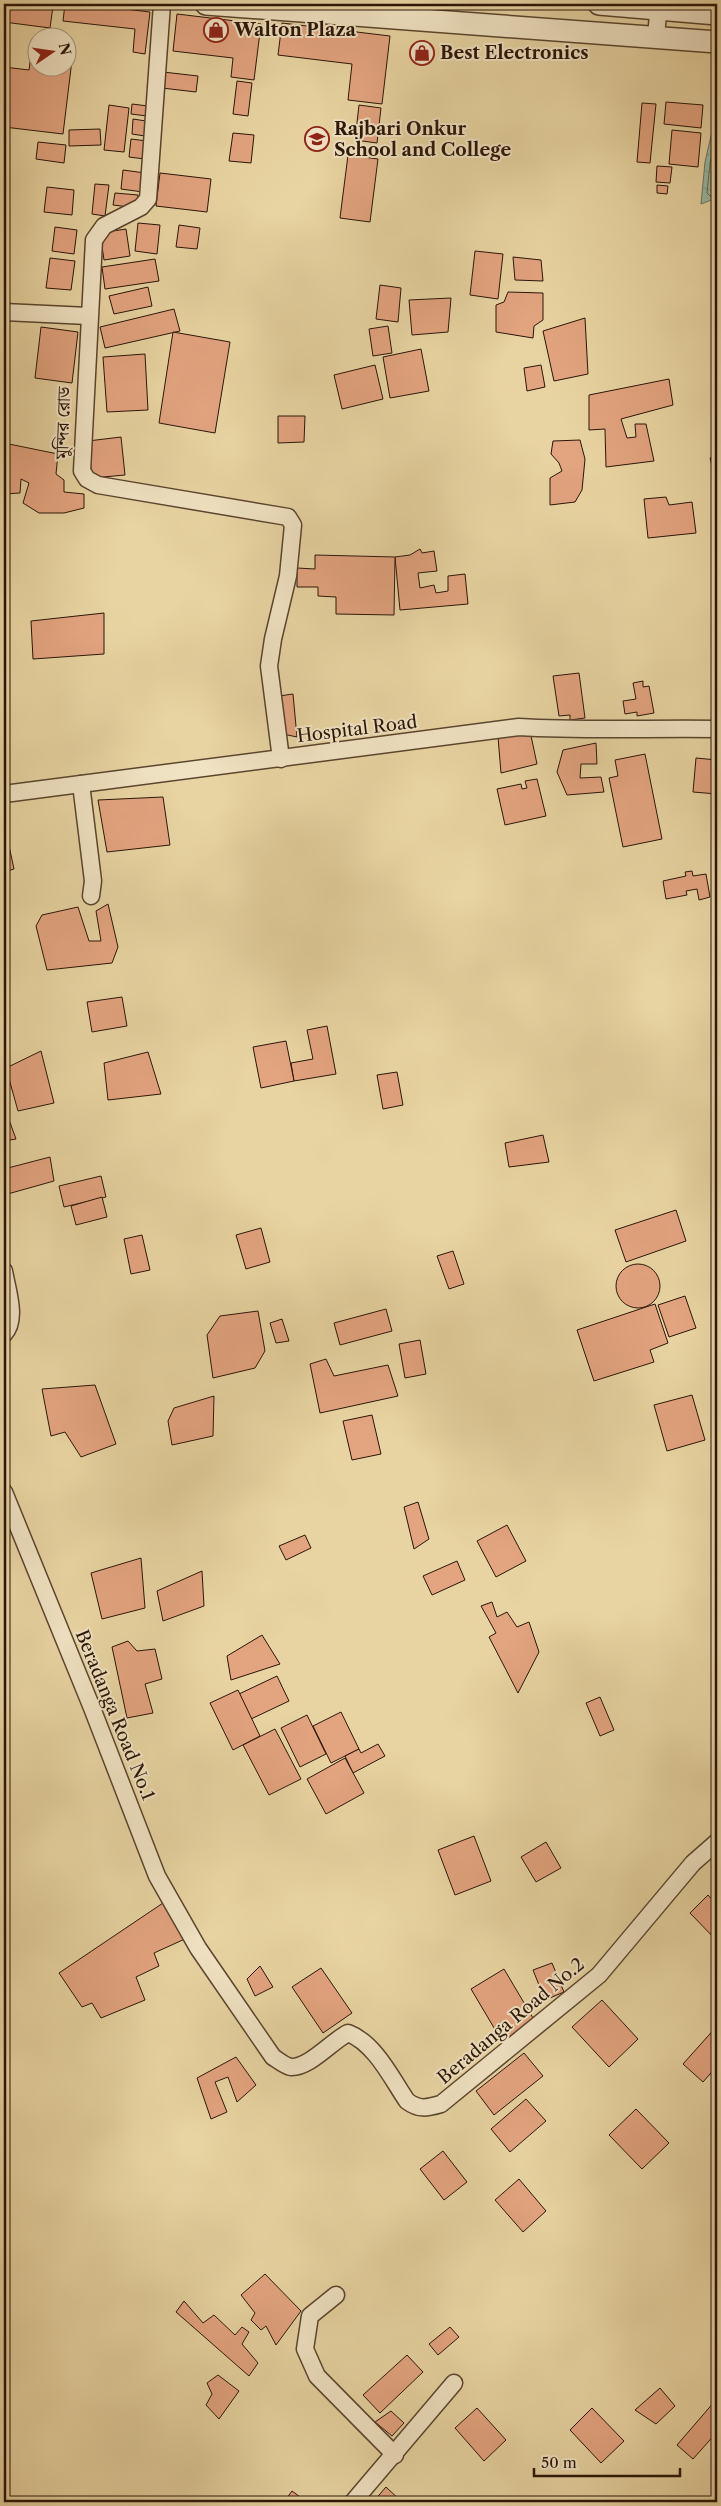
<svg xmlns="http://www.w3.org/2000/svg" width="721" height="2506" font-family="'Libre Caslon Text','Noto Serif Bengali',serif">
	<defs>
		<pattern id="water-ripples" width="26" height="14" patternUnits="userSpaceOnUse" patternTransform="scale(1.25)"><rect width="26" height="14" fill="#98b9a1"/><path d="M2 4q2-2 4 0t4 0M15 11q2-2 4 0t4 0" fill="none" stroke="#839e89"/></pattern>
	</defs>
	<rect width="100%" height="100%" fill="#e8d4a2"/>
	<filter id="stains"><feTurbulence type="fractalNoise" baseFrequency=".004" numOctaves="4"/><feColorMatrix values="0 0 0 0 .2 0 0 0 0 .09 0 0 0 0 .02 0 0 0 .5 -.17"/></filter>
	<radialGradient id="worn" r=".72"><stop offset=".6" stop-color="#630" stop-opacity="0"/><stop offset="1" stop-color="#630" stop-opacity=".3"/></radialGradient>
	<path fill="url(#water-ripples)" stroke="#6c7764" d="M713 127 717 128V198L701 204 705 162Z"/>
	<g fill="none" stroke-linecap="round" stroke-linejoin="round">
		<path stroke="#616754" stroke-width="1" d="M717 133 710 163 707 193 710 196 717 194"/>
	</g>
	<g fill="#e3a480" stroke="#2a1508">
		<path d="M4 4 53 6 50 28 4 22Z"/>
		<path d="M65 4H84L150 12 145 54 133 52 135 29 63 21Z"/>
		<path d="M177 14 261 24 254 80 231 77 233 58 173 51Z"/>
		<path d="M282 23 390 36 382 104 348 100 352 64 278 55Z"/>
		<path d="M31 55 38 56V68H68V59L72 60 63 134 4 127V67L29 70Z"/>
		<path d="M163 72 198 76 196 92 162 88Z"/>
		<path d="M237 81 252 83 248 116 233 114Z"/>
		<path d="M666 102 703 105 701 128 664 124Z"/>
		<path d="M642 103 656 104 650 163 637 162Z"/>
		<path d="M132 104 148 106 147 116 131 114Z"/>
		<path d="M109 105 129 108 124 152 104 150Z"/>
		<path d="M359 105 381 108 377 143 355 140Z"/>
		<path d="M133 119 146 121 145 136 132 134Z"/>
		<path d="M100 129 101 145 69 146V130Z"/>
		<path d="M672 130 701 133 698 167 669 164Z"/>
		<path d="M233 133 254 135 251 163 229 161Z"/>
		<path d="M131 139 147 141 145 159 129 157Z"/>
		<path d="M38 142 66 145 64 163 36 159Z"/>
		<path d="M348 155 378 159 370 222 340 218Z"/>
		<path d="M657 166 672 167 670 183 656 182Z"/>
		<path d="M123 170 145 173 143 192 121 189Z"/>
		<path d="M160 173 211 179 207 212 156 206Z"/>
		<path d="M95 184 109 185 105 216 92 214Z"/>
		<path d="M657 185 668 186 667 194 657 193Z"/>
		<path d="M47 187 74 190 72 215 44 212Z"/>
		<path d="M115 193 138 195 137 208 113 205Z"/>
		<path d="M138 223 160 225 157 254 135 251Z"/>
		<path d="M179 225 200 228 197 249 176 247Z"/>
		<path d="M55 227 77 230 74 254 52 251Z"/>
		<path d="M126 229 130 256 104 260 100 233Z"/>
		<path d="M475 251 503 254 498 299 470 295Z"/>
		<path d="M513 257 541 260 543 281 515 280Z"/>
		<path d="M50 258 75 261 71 290 46 288Z"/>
		<path d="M155 259 159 281 105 289 102 267Z"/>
		<path d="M380 285 401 288 398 322 376 319Z"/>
		<path d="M148 287 152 306 114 314 109 296Z"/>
		<path d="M508 292 543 293V320L534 326 533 338 496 332V305L504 302Z"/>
		<path d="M451 298 448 332 412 335 409 300Z"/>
		<path d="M174 309 180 331 105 348 100 327Z"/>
		<path d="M585 318 588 374 554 381 543 331Z"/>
		<path d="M388 326 392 353 373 356 369 329Z"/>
		<path d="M41 327 78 332 72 383 35 378Z"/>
		<path d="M173 332 230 342 215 433 159 423Z"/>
		<path d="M421 349 429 391 390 398 383 357Z"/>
		<path d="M145 354 148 410 107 412 103 357Z"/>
		<path d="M375 365 383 399 342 409 334 375Z"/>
		<path d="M541 365 545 387 527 391 524 368Z"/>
		<path d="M669 379 673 405 621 419 627 438 636 437 635 424H646L654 461 606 467 605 429 589 430V395Z"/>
		<path d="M278 416H305L304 442 278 443Z"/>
		<path d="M121 437 125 475 92 478 88 441Z"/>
		<path d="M580 440 585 459 582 490 575 502 550 505V478L562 471 559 463 551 454 553 441Z"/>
		<path d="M4 443 58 454 56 474 64 480V492L84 494V508L64 513H39L23 503 29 483 21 479 20 493 4 494Z"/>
		<path d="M717 443V473L714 474 710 458 717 456 714 444Z"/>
		<path d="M666 497 669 505 692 502 696 533 648 538 644 499Z"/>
		<path d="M420 549 422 553 434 551 437 571 418 573 420 588 434 585 436 593 448 591V576L465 574 468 604 400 610 395 557 410 555Z"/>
		<path d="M315 555 395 557 394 615 336 614V597L318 596V587H297V568L315 569Z"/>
		<path d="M104 613V654L33 659 31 621Z"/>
		<path d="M579 673 585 718 570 720V715L559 716 553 676Z"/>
		<path d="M643 681V687L649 686 654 713 637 716V712L625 714 623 701 636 699 633 683Z"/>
		<path d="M293 694 297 737 283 734 279 696Z"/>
		<path d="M530 731 537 764 501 773 498 737Z"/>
		<path d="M596 743 597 764H581L580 778 601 777 604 792 567 795 557 772 563 750Z"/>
		<path d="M645 754 662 839 623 847 609 778 618 776 615 760Z"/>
		<path d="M696 758 717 760V794L693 792Z"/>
		<path d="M537 779 546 816 505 825 497 789 521 784 522 789 527 788 525 781Z"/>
		<path d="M163 797 170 845 107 852 98 800Z"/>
		<path d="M4 823 14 869 4 872Z"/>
		<path d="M692 871 693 876 706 874 710 897 699 900 697 889 686 891 687 895 666 899 663 881 686 876 685 872Z"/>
		<path d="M108 904 118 947 112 963 47 970 36 926 42 915 78 907 89 941H101L96 911Z"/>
		<path d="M122 997 127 1026 92 1032 87 1002Z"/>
		<path d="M327 1026 336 1074 294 1081 291 1063 313 1059 307 1030Z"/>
		<path d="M286 1041 294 1081 261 1088 253 1047Z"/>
		<path d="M41 1051 54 1103 18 1111 6 1068Z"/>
		<path d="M148 1052 161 1094 108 1100 104 1063Z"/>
		<path d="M397 1072 403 1105 383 1109 377 1075Z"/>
		<path d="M4 1106 16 1139 4 1141Z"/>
		<path d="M543 1135 549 1162 509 1167 505 1143Z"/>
		<path d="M50 1157 54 1181 4 1195V1169Z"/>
		<path d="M101 1176 106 1197 64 1207 59 1186Z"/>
		<path d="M102 1197 107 1217 76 1225 71 1206Z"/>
		<path d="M676 1210 686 1241 626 1262 615 1230Z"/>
		<path d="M261 1228 270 1262 246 1269 236 1235Z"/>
		<path d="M142 1235 150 1270 131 1274 124 1239Z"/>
		<path d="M453 1251 464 1284 449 1289 437 1256Z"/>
		<circle cx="638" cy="1286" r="22"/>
		<path d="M685 1296 696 1328 669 1337 658 1305Z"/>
		<path d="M655 1304 668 1343 650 1350 654 1362 594 1381 577 1330Z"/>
		<path d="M386 1309 392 1331 340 1345 334 1323Z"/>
		<path d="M258 1311 265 1351 255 1368 213 1378 207 1335 220 1316Z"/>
		<path d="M282 1319 289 1341 276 1343 270 1323Z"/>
		<path d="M420 1340 426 1374 405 1378 399 1344Z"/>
		<path d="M326 1359 334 1376 388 1365 398 1396 320 1413 310 1364Z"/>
		<path d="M95 1385 116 1444 81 1457 65 1432 51 1436 42 1389Z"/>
		<path d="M692 1395 705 1440 667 1451 654 1405Z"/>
		<path d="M214 1396 213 1436 172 1445 168 1421 174 1408Z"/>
		<path d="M372 1415 381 1454 352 1460 343 1421Z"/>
		<path d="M418 1502 429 1539 414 1549 404 1507Z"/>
		<path d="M507 1525 526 1561 496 1577 477 1541Z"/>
		<path d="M305 1535 311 1548 286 1560 279 1546Z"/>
		<path d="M141 1558 145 1608 102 1619 91 1573Z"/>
		<path d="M457 1561 465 1580 432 1595 423 1576Z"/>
		<path d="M202 1571 204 1606 163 1621 157 1591Z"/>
		<path d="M492 1602 497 1617 507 1612 517 1627 529 1622 539 1652 518 1693 489 1637 496 1633 481 1606Z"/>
		<path d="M262 1635 280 1664 231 1680 227 1656Z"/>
		<path d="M128 1641 137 1651 155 1649 162 1679 145 1684 153 1713 127 1718 112 1647Z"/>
		<path d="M277 1676 289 1701 251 1719 239 1694Z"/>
		<path d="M238 1690 260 1736 233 1750 210 1703Z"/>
		<path d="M600 1697 614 1730 600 1736 586 1703Z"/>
		<path d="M341 1712 359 1749 331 1763 313 1726Z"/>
		<path d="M307 1715 326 1754 300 1767 281 1728Z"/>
		<path d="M275 1729 301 1779 269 1795 243 1745Z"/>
		<path d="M378 1744 385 1756 353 1773 345 1756 359 1749 361 1753Z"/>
		<path d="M345 1758 364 1793 326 1814 307 1779Z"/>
		<path d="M474 1836 491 1881 455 1895 438 1850Z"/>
		<path d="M546 1842 561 1868 536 1882 521 1857Z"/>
		<path d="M708 1895 717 1905V1941L690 1913Z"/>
		<path d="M163 1903 187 1938 154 1953 159 1966 136 1977 145 2000 101 2018 92 2003 82 2007 59 1973Z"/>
		<path d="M552 1963 564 1992 545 2000 533 1970Z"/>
		<path d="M260 1966 273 1987 255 1996 247 1979Z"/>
		<path d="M321 1968 352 2013 323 2033 292 1987Z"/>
		<path d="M504 1969 536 2023 503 2043 471 1989Z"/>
		<path d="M602 2000 638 2039 609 2067 572 2027Z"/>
		<path d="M717 2026V2066L703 2082 683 2064Z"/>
		<path d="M524 2053 543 2076 494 2115 476 2091Z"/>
		<path d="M236 2057 256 2085 237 2102 228 2077 215 2082 227 2112 211 2119 197 2078Z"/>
		<path d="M526 2099 546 2121 510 2152 491 2129Z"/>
		<path d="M636 2109 669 2143 642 2169 609 2135Z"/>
		<path d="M443 2151 467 2182 444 2200 420 2169Z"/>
		<path d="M519 2179 546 2211 523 2232 495 2200Z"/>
		<path d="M265 2274 301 2311 276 2345 266 2326 261 2330 251 2320 255 2313 241 2295Z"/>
		<path d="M184 2301 203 2323 214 2315 235 2335 242 2327 249 2332 242 2344 258 2363 249 2376 176 2312Z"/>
		<path d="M450 2327 459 2337 438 2355 429 2344Z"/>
		<path d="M407 2355 423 2372 380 2413 363 2395Z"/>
		<path d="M218 2375 239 2391 219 2419 206 2405 212 2394 207 2383Z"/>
		<path d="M660 2388 675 2406 656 2424 635 2410Z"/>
		<path d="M715 2401 717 2403V2432L693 2459 677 2445Z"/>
		<path d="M477 2408 506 2440 484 2461 455 2428Z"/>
		<path d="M592 2408 624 2441 601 2463 570 2430Z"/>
		<path d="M391 2411 404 2423 392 2436 375 2422Z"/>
		<path d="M386 2487 402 2502H373Z"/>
		<path d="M292 2491 307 2502H284Z"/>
	</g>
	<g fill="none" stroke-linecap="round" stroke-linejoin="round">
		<defs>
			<g id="minor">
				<path d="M162 4 148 199 141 207 104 226 94 240 82 471 87 479 98 485 288 517 293 525 288 576 273 639 269 666 281 759"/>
				<path d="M656 36 659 4"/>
				<path d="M4 312 88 316"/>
				<path d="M81 784 93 881 91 896"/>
				<path d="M4 794 519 727C585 731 651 728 717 729"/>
				<path d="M4 1271C7 1289 18 1320 4 1334"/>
				<path d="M4 1492 92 1708 157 1876 198 1948 273 2057C278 2060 285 2066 291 2067 309 2068 332 2041 348 2033 375 2043 392 2079 407 2101 419 2110 427 2108 441 2104L599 1975 693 1863 717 1842"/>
				<path d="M336 2295 310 2316 305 2349 317 2376 395 2455"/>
				<path d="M353 2502 454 2383"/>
			</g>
			<g id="tertiary">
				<path d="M206 4 717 42"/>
				<path d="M599 4 717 14"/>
			</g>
		</defs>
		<use href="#minor" stroke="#5a452e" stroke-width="19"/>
		<use href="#tertiary" stroke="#5a452e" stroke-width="24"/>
		<use href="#minor" stroke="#f0e3c3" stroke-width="16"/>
		<use href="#tertiary" stroke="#f0e3c3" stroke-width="21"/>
	</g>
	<defs>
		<symbol id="shop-ring" viewBox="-11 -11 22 22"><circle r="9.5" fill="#f0e3c3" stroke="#8f2418" stroke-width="1.5"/><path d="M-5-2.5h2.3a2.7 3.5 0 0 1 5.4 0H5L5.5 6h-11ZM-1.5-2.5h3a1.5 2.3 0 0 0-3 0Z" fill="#8f2418"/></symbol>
		<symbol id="school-ring" viewBox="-11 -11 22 22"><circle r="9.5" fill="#f0e3c3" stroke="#8f2418" stroke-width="1.5"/><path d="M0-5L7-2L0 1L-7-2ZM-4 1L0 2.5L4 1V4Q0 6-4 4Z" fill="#8f2418"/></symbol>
	</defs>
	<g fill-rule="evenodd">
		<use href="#shop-ring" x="202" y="16" width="28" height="28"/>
		<use href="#shop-ring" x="408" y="39" width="28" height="28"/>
		<use href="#school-ring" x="303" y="125" width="28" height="28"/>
	</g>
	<g text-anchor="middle" stroke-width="4" stroke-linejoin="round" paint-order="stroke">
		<g font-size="18" font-weight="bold" fill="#2a1508" stroke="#f0e3c3" text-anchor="start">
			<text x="234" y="36">Walton Plaza</text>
			<text x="440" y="59">Best Electronics</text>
			<text x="334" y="135">Rajbari Onkur<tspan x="334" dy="21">School and College</tspan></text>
		</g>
		<g font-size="18" fill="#2a1508" stroke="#f0e3c3">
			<text transform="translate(63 423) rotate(-88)" y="6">মুন্দির রোড</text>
			<text transform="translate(357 729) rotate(-7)" y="6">Hospital Road</text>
			<text transform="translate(115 1715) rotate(68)" y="6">Beradanga Road No.1</text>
			<text transform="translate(511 2021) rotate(-40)" y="6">Beradanga Road No.2</text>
		</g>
	</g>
	<rect width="721" height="2506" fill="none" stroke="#e8d4a2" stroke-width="20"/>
	<rect x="5" y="5" width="711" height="2496" fill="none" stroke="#2a1508" stroke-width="2.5"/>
	<rect x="10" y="10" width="701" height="2486" fill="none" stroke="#2a1508"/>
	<g transform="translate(52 52) rotate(77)"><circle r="24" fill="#f0e3c3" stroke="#a19178"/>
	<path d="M0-4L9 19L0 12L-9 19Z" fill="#8f2418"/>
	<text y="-8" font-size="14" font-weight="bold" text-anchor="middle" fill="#2a1508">N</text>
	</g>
	<path d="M534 2468v8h146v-8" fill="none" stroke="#2a1508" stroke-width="2.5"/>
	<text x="541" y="2468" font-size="15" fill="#2a1508" stroke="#f0e3c3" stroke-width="4" paint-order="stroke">50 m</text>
	<rect width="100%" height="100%" filter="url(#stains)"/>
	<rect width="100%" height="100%" fill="url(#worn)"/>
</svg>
